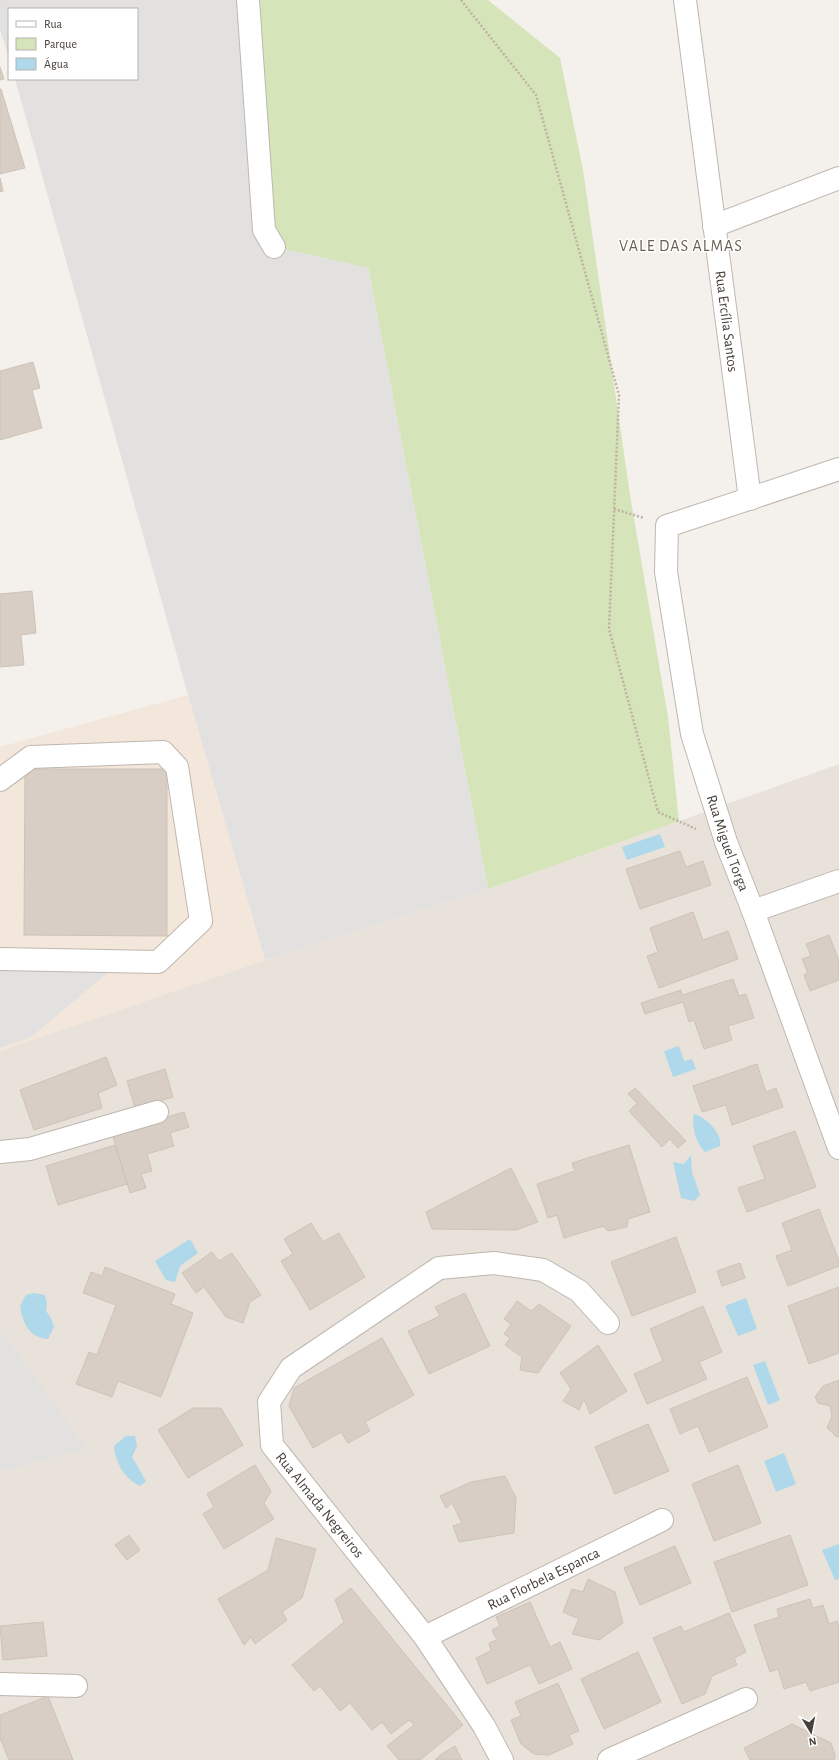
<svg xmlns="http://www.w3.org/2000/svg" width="839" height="1760" font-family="'Alegreya Sans',sans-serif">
	<rect width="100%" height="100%" fill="#f4f1ec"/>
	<path fill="#e8e2da" d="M839 764V1760H0V1472L86 1449 0 1329V1051L265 960 488 889Z"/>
	<path fill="#f3e6da" d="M188 695 265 960 0 1051V747Z"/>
	<path fill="#d5e4b9" d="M248 0H488L560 58 583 170 630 495 668 717 679 821 488 889 368 268 274 247Z"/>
	<g fill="#e3e1df">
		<path d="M0 0H248L275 247 368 268 488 889 265 960 188 695 15 79H137V9H9V57L0 30Z"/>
		<path d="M0 952 118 964 30 1038 0 1048Z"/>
		<path d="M0 1329 87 1449 0 1472Z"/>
	</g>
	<g fill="#afd8ea">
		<path d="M660 834 665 847 627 860 622 847Z"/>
		<path d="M679 1046 684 1061 692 1059 696 1069 673 1077 664 1051Z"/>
		<path d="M694 1114C705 1116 723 1134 720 1146L705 1152C696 1144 691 1125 694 1114Z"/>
		<path d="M691 1155 692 1172 700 1195 694 1201 681 1198 673 1162 684 1164Z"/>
		<path d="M190 1239 198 1253 180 1266 175 1282 166 1280 155 1261Z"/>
		<path d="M34 1293 45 1295 47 1303 46 1311 51 1318 54 1327 48 1339C29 1338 23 1323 20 1306L26 1295Z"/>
		<path d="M746 1298 757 1329 738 1336 725 1306Z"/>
		<path d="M765 1361 780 1400 768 1405 753 1365Z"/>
		<path d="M126 1436H135L137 1446 132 1457 146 1481 140 1486C125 1479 115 1462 114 1446Z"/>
		<path d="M784 1453 796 1484 776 1492 764 1461Z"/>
		<path d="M839 1544V1579L835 1580 822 1550Z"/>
	</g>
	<g fill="#d8cec5" stroke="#cfc3b6">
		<path d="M0 67 4 79 0 80Z"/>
		<path d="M1 89 25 168 0 174V89Z"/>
		<path d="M0 178 3 191 0 192Z"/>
		<path d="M33 362 40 388 32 390 42 428 0 440V371Z"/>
		<path d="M32 591 36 633 21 635 24 665 0 667V594Z"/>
		<path d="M25 769H167V936L24 935Z"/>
		<path d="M680 851 686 867 703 861 711 885 640 909 626 869Z"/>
		<path d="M693 912 703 940 728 931 738 959 659 988 647 956 658 952 650 928Z"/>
		<path d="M829 935 839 961V980L810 991 804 975 808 973 802 959 811 956 806 944Z"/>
		<path d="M733 979 739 996 746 994 754 1018 728 1026 732 1040 704 1049 694 1020 689 1022 683 1002 645 1014 641 1003 681 990 682 995Z"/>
		<path d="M106 1057 117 1085 98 1093 102 1108 34 1130 20 1090Z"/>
		<path d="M757 1064 766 1092 776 1088 783 1107 732 1125 726 1105 702 1112 693 1086Z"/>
		<path d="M165 1069 173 1097 135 1108 127 1081Z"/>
		<path d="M635 1088 686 1141 678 1148 670 1139 662 1147 629 1111 637 1103 628 1094Z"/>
		<path d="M184 1112 189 1127 170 1133 174 1146 147 1154 152 1171 141 1174 146 1188 130 1193 112 1133Z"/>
		<path d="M795 1131 816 1187 747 1212 738 1188 765 1179 753 1146Z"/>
		<path d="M115 1145 127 1184 58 1205 46 1166Z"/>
		<path d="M629 1145 650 1212 628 1219 627 1227 608 1231 603 1226 564 1238 557 1215 548 1218 537 1184 575 1171 572 1163Z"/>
		<path d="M511 1168 538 1222 516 1230 432 1229 426 1212Z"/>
		<path d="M819 1209 839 1261V1266L788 1286 776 1256 792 1250 782 1223Z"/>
		<path d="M311 1223 323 1242 339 1233 365 1277 310 1310 281 1261 293 1254 284 1239Z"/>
		<path d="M676 1237 696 1292 632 1316 611 1262Z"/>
		<path d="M212 1252 219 1261 232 1253 261 1295 250 1302 243 1323 226 1317 204 1287 196 1293 182 1273Z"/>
		<path d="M740 1263 745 1278 722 1286 717 1271Z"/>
		<path d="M105 1267 175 1294 171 1304 193 1313 161 1397 118 1381 112 1397 76 1384 89 1352 97 1355 116 1305 83 1293 91 1272 102 1276Z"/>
		<path d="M839 1287V1353L809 1364 788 1306Z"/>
		<path d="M465 1293 490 1346 429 1374 408 1331 440 1316 435 1307Z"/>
		<path d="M517 1301 531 1311 539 1304 571 1326 538 1373 520 1370 522 1357 505 1345 510 1338 504 1334 511 1324 504 1319Z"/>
		<path d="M703 1306 722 1352 699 1362 707 1379 647 1404 634 1374 663 1361 650 1329Z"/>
		<path d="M382 1338 414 1395 365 1422 370 1431 348 1443 341 1432 313 1448 289 1406 294 1388Z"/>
		<path d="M598 1345 627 1391 590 1414 584 1399 579 1410 563 1401 571 1389 560 1373Z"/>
		<path d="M747 1377 768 1427 709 1452 698 1426 680 1434 670 1409Z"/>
		<path d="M839 1380V1436L837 1437 827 1428 832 1416 830 1406 818 1403 815 1397 823 1386Z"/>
		<path d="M193 1408H221L243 1445 188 1478 158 1430Z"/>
		<path d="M648 1424 669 1471 615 1494 595 1447Z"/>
		<path d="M255 1465 271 1491 264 1503 274 1519 224 1549 203 1514 214 1507 207 1494Z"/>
		<path d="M738 1465 761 1523 714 1541 692 1484Z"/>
		<path d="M505 1476 516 1498 514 1533 459 1542 453 1526 462 1523 452 1503 446 1508 440 1496 471 1482Z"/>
		<path d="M129 1535 140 1550 127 1560 115 1545Z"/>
		<path d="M790 1535 808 1585 732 1612 714 1562Z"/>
		<path d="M276 1538 316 1549 302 1598 282 1612 287 1620 255 1644 251 1637 244 1645 218 1599 268 1570Z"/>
		<path d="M675 1546 691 1583 640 1605 624 1568Z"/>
		<path d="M588 1579 615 1592 623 1623 599 1640 572 1634 579 1619 563 1612 572 1589 583 1592Z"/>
		<path d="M351 1588 463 1725 420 1760H399L387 1746 414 1725 409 1720 391 1734 382 1722 372 1730 350 1703 340 1711 320 1686 314 1691 292 1665 344 1622 335 1600Z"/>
		<path d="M810 1599 813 1608 823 1605 829 1624 837 1621 839 1626V1682L810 1691 806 1682 784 1689 778 1669 770 1672 754 1625 779 1617 777 1609Z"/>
		<path d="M530 1602 550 1647 560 1642 572 1669 539 1684 530 1665 487 1684 476 1658 491 1651 489 1643 497 1640 492 1630 500 1626 496 1617Z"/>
		<path d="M729 1613 746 1652 734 1658 737 1665 712 1676 705 1694 682 1704 653 1638 681 1626 684 1632Z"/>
		<path d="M43 1622 47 1656 3 1660 0 1626Z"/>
		<path d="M638 1652 661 1702 604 1729 581 1679Z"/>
		<path d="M558 1683 579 1731 569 1735 573 1744 549 1755 534 1754 521 1744 511 1720 521 1716 515 1702Z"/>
		<path d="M48 1696 73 1760H9L0 1738V1715Z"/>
		<path d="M792 1724 831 1743 835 1755 834 1760H750L744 1748Z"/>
		<path d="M455 1746 462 1760H435L443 1753Z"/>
	</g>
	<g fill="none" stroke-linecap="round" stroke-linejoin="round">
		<defs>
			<g id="minor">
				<path d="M248 0 264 230 274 247"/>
				<path id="s1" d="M685 0 750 499"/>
				<path d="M714 226 839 178"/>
				<path id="s2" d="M839 469 667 526 666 572 692 734 726 842 753 911 839 1148"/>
				<path d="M0 780 31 757 163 752 177 767 201 921 158 962 0 959"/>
				<path d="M753 911 839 881"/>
				<path d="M0 1152 30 1149 157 1112"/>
				<path id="s3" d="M425 1637 662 1520"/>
				<path d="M0 1684 76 1686"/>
				<path d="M502 1760 484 1726 425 1637 272 1445 269 1402 291 1368 439 1268 494 1263 543 1270 579 1291 608 1323"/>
				<path d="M609 1760 746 1699"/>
			</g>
		</defs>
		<use href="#minor" stroke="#bfb7af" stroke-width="24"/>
		<g stroke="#bfb2a2" stroke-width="2.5" stroke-dasharray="2 2" stroke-linecap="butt">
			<path d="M461 0 536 95 619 395 609 629 658 812 696 829"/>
			<path d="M614 509 644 518"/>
		</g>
		<use href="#minor" stroke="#fff" stroke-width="22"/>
	</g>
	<g text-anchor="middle" stroke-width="3" stroke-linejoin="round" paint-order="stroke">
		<g font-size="15" fill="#48413a" stroke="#fff">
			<text dy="5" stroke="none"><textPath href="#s1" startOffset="324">Rua Ercília Santos</textPath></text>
			<text dy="5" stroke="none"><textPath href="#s2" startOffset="506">Rua Miguel Torga</textPath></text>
			<text transform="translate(320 1505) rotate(51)" y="5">Rua Almada Negreiros</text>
			<text dy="5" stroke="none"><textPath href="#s3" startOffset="132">Rua Florbela Espanca</textPath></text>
		</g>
		<g font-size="16" letter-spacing="1" fill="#6a5e52" stroke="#fff">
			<text x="681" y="251">VALE DAS ALMAS</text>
		</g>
	</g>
	<rect x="8" y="8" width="130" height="72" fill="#ffffff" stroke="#b6b3b0"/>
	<rect x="16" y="21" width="20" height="6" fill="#ffffff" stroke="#b6b3b0"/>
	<text x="44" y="28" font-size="12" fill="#48413a">Rua</text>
	<rect x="16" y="38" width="20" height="12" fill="#d5e4b9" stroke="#b6b3b0"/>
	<text x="44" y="48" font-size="12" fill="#48413a">Parque</text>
	<rect x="16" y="58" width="20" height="12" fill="#afd8ea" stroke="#b6b3b0"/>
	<text x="44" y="68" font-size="12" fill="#48413a">Água</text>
	<g transform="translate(811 1732) rotate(170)" stroke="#ffffff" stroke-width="3" paint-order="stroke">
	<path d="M0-3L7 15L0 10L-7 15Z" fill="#48413a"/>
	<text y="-6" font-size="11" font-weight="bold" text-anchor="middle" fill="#48413a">N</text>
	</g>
</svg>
